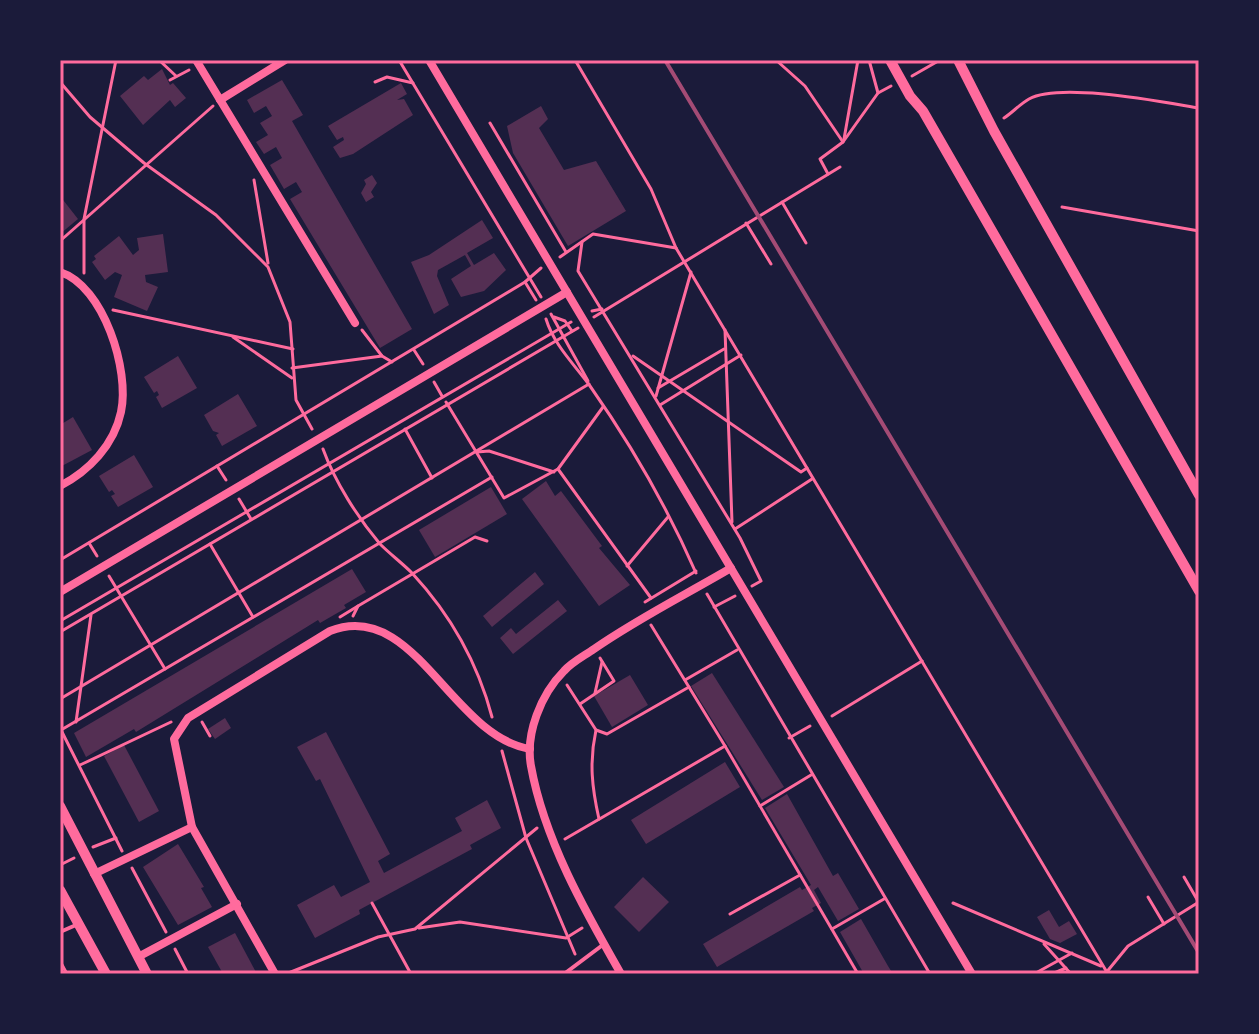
<svg xmlns="http://www.w3.org/2000/svg" width="1259" height="1034" font-family="Lora,serif">
	<rect width="100%" height="100%" fill="#1b1b3a"/>
	<g fill="#542f53">
		<path d="M162 69 170 85 173 83 186 98 175 107 170 100 143 125 120 96 144 76 148 80Z"/>
		<path d="M282 80 303 115 292 121 412 329 380 348 290 199 302 192 296 182 284 189 270 165 282 158 276 147 264 154 256 142 268 135 260 123 272 116 266 106 254 113 247 100Z"/>
		<path d="M401 83 407 94 397 100 404 99 413 115 353 154 340 158 333 147 344 140 343 137 337 140 328 126Z"/>
		<path d="M541 106 548 119 539 128 564 170 596 161 626 211 568 246 513 153 507 126Z"/>
		<path d="M372 175 377 183 371 192 374 197 366 202 361 193 366 184 364 180Z"/>
		<path d="M60 196 78 219 60 234Z"/>
		<path d="M482 220 493 238 467 253 474 265 494 253 506 270 484 291 461 297 451 279 471 266 465 255 438 270 437 276 449 305 434 314 411 262 429 255Z"/>
		<path d="M163 234 168 272 145 275 146 282 158 287 147 311 114 297 122 275 115 272 105 280 92 262 96 259 94 256 119 236 133 255 139 250 137 238Z"/>
		<path d="M178 356 197 388 162 408 156 397 159 395 157 391 154 393 144 377Z"/>
		<path d="M238 394 257 426 222 446 216 435 219 433 213 431 204 415Z"/>
		<path d="M73 417 92 450 60 467V425Z"/>
		<path d="M134 455 153 487 118 507 111 496 115 494 112 490 109 492 99 476Z"/>
		<path d="M546 481 555 496 561 491 602 546 599 548 630 585 599 606 522 499Z"/>
		<path d="M491 487 507 514 435 557 419 530Z"/>
		<path d="M352 569 366 592 344 605 346 608 320 623 318 620 136 732 134 729 86 757 74 733Z"/>
		<path d="M535 572 544 584 492 627 483 616Z"/>
		<path d="M558 600 567 611 513 654 500 638 511 628 516 634Z"/>
		<path d="M712 673 784 787 762 800 691 686Z"/>
		<path d="M630 675 648 705 612 727 594 696Z"/>
		<path d="M225 718 231 728 215 739 208 729Z"/>
		<path d="M326 732 390 854 378 861 384 873 462 831 455 818 487 800 501 828 470 845 472 849 359 910 360 914 315 938 297 905 334 885 341 897 370 882 320 779 316 781 297 747Z"/>
		<path d="M124 745 159 811 139 822 104 756Z"/>
		<path d="M725 762 740 787 646 844 631 820Z"/>
		<path d="M787 794 833 876 838 873 859 909 838 921 818 887 814 890 821 903 812 908 814 911 717 967 703 944 800 887 802 890 811 885 765 808Z"/>
		<path d="M178 844 204 887 201 888 212 907 178 925 143 867Z"/>
		<path d="M643 877 669 902 639 932 614 907Z"/>
		<path d="M1049 910 1059 927 1069 921 1077 934 1060 943 1050 939 1037 917Z"/>
		<path d="M861 919 888 966 893 974H864L840 932Z"/>
		<path d="M235 933 257 974 222 972 208 947Z"/>
	</g>
	<g fill="none" stroke-linecap="round" stroke-linejoin="round">
		<g stroke="#ff6b9d" stroke-width="3">
			<path d="M159 60 176 76"/>
			<path d="M399 60 541 297"/>
			<path d="M575 60 651 189 676 248 1108 974"/>
			<path d="M776 60 805 86 843 142"/>
			<path d="M869 60 878 93"/>
			<path d="M912 76 940 60"/>
			<path d="M170 80 189 70"/>
			<path d="M60 82 90 117 144 163 216 215 268 267 290 322 296 400 312 429"/>
			<path d="M375 82 387 77 413 83"/>
			<path d="M1004 118C1012 113 1020 104 1029 99 1060 82 1162 102 1199 108"/>
			<path d="M490 123 566 252"/>
			<path d="M844 139 858 60"/>
			<path d="M828 174 820 159 843 142 878 93 891 86"/>
			<path d="M254 180 268 263"/>
			<path d="M782 202 806 243"/>
			<path d="M1062 207 1199 231"/>
			<path d="M746 223 771 264"/>
			<path d="M60 241 213 106"/>
			<path d="M582 242 578 271 740 538 761 581 752 586"/>
			<path d="M560 257 593 234 676 248"/>
			<path d="M84 273V219L116 60"/>
			<path d="M525 282 536 300"/>
			<path d="M113 310 293 349"/>
			<path d="M592 311 602 309"/>
			<path d="M551 314 588 381"/>
			<path d="M554 317 565 321 572 331"/>
			<path d="M594 317 840 167"/>
			<path d="M546 319C554 345 574 364 590 386 630 443 668 509 696 573"/>
			<path d="M362 330 382 356 392 362"/>
			<path d="M725 330 732 522"/>
			<path d="M233 337 292 378"/>
			<path d="M414 350 423 364"/>
			<path d="M633 356 801 472 807 468"/>
			<path d="M292 368 382 356"/>
			<path d="M434 382 442 396"/>
			<path d="M658 388 724 349"/>
			<path d="M656 396 691 272"/>
			<path d="M446 402 504 498 558 469"/>
			<path d="M660 405 741 355"/>
			<path d="M603 407 558 469 651 598"/>
			<path d="M405 429 432 478"/>
			<path d="M323 449C335 482 358 518 380 544 390 554 402 563 412 573 450 614 478 664 492 717"/>
			<path d="M477 452 489 451 554 472"/>
			<path d="M217 466 226 480"/>
			<path d="M239 499 251 519"/>
			<path d="M735 529 812 479"/>
			<path d="M89 543 97 556"/>
			<path d="M210 544 253 617"/>
			<path d="M60 560 525 282 541 268"/>
			<path d="M627 566 668 517"/>
			<path d="M109 576 165 669"/>
			<path d="M707 594 930 974"/>
			<path d="M645 602 696 571"/>
			<path d="M714 607 735 596"/>
			<path d="M353 616 358 606 475 537 487 541"/>
			<path d="M340 617 358 606"/>
			<path d="M60 621 571 322"/>
			<path d="M60 632 578 328"/>
			<path d="M685 680 737 650"/>
			<path d="M567 685 596 730 607 734 689 687"/>
			<path d="M595 693 602 662"/>
			<path d="M60 699 589 384"/>
			<path d="M580 704 614 681 600 658"/>
			<path d="M832 716 922 661"/>
			<path d="M76 722 91 615"/>
			<path d="M202 722 210 736"/>
			<path d="M60 728 122 851"/>
			<path d="M61 730 492 477"/>
			<path d="M596 730C589 762 592 788 599 819"/>
			<path d="M789 738 810 726"/>
			<path d="M725 746 858 974"/>
			<path d="M502 751 526 838 575 954"/>
			<path d="M80 765 171 722"/>
			<path d="M760 806 811 775"/>
			<path d="M565 839 725 746 651 625"/>
			<path d="M93 847 116 838"/>
			<path d="M60 865 74 858"/>
			<path d="M132 868 166 932"/>
			<path d="M1184 877 1198 901"/>
			<path d="M1148 897 1164 924"/>
			<path d="M372 903 411 974"/>
			<path d="M953 903 1101 966"/>
			<path d="M730 914 800 875"/>
			<path d="M419 928 460 922 566 938 582 928"/>
			<path d="M832 929 884 899"/>
			<path d="M1044 944 1071 974"/>
			<path d="M175 949 188 974"/>
			<path d="M60 961 67 974"/>
			<path d="M286 974 378 937 415 929 537 828"/>
			<path d="M1034 974 1072 953"/>
			<path d="M1052 974 1066 968"/>
			<path d="M1105 974 1128 946 1199 902"/>
		</g>
		<g stroke="#ff6b9d" stroke-width="4">
			<path d="M60 932 76 925"/>
			<path d="M564 974 604 944"/>
		</g>
		<g stroke="#ff6b9d" stroke-width="8">
			<path d="M196 60 355 323"/>
			<path d="M429 60 972 974"/>
			<path d="M220 100 285 60"/>
			<path d="M60 272C104 286 130 371 121 412 114 445 89 471 60 486"/>
			<path d="M60 592 567 292"/>
			<path d="M94 874 192 827"/>
			<path d="M138 957 237 904"/>
			<path d="M275 974 192 827 174 739 188 718 330 631C414 598 451 736 530 749"/>
			<path d="M621 974C585 911 544 839 531 766 525 734 541 694 564 671 572 662 584 656 594 649 637 619 685 595 731 568"/>
		</g>
		<g stroke="#ff6b9d" stroke-width="10">
			<path d="M890 60 910 96 923 111 1199 591"/>
			<path d="M958 60 994 131 1199 495"/>
			<path d="M60 806 147 974"/>
			<path d="M60 890 106 974"/>
		</g>
		<path stroke="#a44b75" stroke-width="4" d="M665 60 1199 953"/>
	</g>
	<rect width="1259" height="1034" fill="none" stroke="#1b1b3a" stroke-width="124"/>
	<rect x="62" y="62" width="1135" height="910" fill="none" stroke="#ff6b9d" stroke-width="3"/>
</svg>
